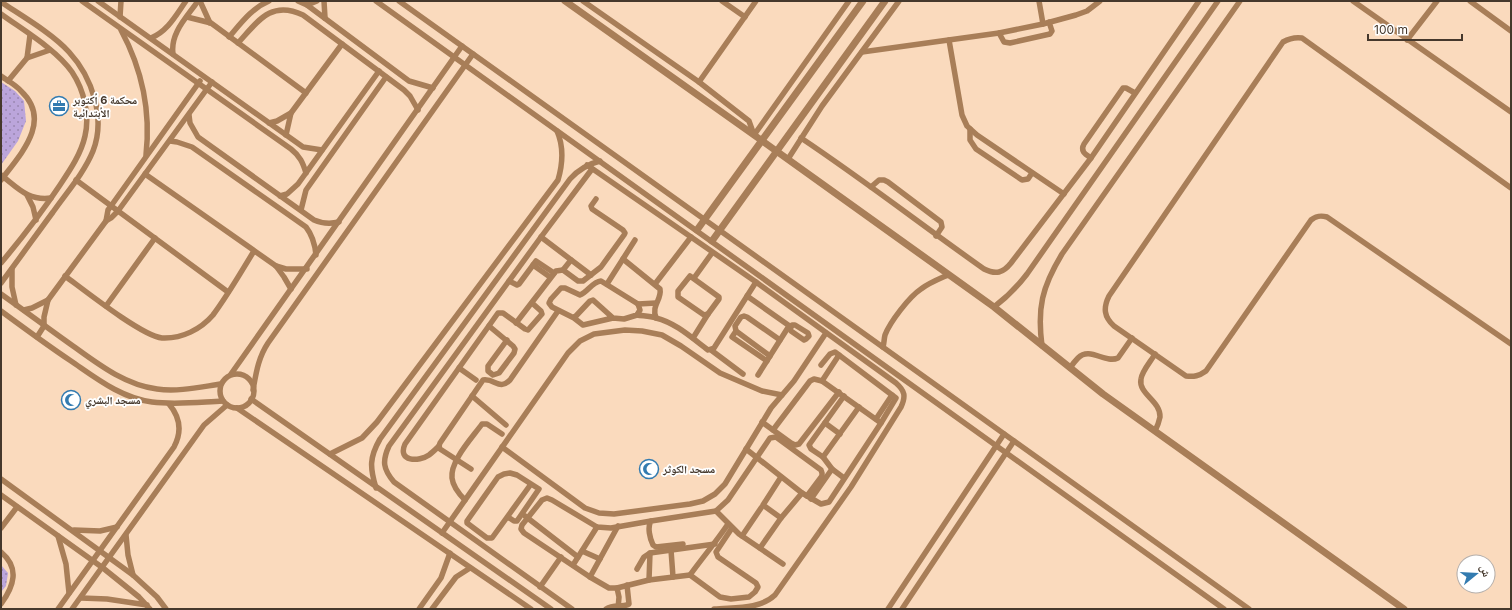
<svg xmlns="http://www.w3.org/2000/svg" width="1512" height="610" font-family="Inter,'Noto Naskh Arabic',sans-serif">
	<defs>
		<pattern id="park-dots" width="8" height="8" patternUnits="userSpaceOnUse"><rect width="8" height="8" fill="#bba5db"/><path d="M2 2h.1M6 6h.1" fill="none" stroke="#9a87b2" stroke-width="1.8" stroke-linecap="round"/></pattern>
	</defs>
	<rect width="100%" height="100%" fill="#fadabd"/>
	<g fill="url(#park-dots)">
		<path d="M1 82 15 91 24 101 26 121 18 141 1 165Z"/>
		<path d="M1 565 8 573 6 586 1 592Z"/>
	</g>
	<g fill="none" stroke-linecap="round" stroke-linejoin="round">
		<g stroke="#a87e58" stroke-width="5.5">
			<path d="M82 1 291 149C300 156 303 163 306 173"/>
			<path d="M98 1 296 142 303 147 322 150"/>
			<path d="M200 1 210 23"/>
			<path d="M298 1 307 5 409 81 433 88"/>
			<path d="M324 1 325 18"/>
			<path d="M376 1 1224 609"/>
			<path d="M399 1 1249 609"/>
			<path d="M583 1 699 82 749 121 754 135"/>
			<path d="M722 1 745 17"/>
			<path d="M1039 1 1043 24"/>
			<path d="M1353 1 1511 112"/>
			<path d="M1470 1 1511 31"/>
			<path d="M1 2C22 16 53 34 69 52 92 77 106 118 93 151 84 173 67 192 53 212 36 235 19 259 1 283"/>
			<path d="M307 5 317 1"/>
			<path d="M1 14C23 30 57 50 72 72 84 90 90 115 85 136 81 154 70 170 60 185 42 212 22 238 1 263"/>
			<path d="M120 17 121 1"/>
			<path d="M187 17 211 23 306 93"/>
			<path d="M121 30C142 69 151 110 146 155"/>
			<path d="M999 33 1004 42 1010 43 1050 34 1052 31 1049 22"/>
			<path d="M229 37C241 23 252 8 269 1"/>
			<path d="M151 38C168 31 176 15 186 1"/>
			<path d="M949 40 962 115 967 126 977 135 1064 194"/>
			<path d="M1407 40 1437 1"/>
			<path d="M238 43C258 21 271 0 303 15L404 90 410 96 418 110"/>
			<path d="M862 52 999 33 1043 24 1076 15 1087 11 1100 1"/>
			<path d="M173 54C170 33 187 17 198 1"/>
			<path d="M27 58 50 50"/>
			<path d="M1 76C8 81 16 85 21 91 53 121 20 155 1 180"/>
			<path d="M8 81 27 58 30 35"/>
			<path d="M699 82 756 1"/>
			<path d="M189 115 190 123 198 137 314 220C323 224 330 224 339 222"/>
			<path d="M269 123 277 121 291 113 342 44"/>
			<path d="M970 129V140L976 149 1022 180 1028 179 1032 173"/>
			<path d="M286 135 291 113"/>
			<path d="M754 135 849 1"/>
			<path d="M801 138C864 180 923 226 984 269 996 275 1003 273 1011 263L1091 158 1199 1"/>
			<path d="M170 141 177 142 192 147 306 227C313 236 315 244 316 255"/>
			<path d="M1091 158C1085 154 1080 151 1084 144L1123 88H1126L1135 93"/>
			<path d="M788 159 822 106 899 1"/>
			<path d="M587 165 756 282 896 383C905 391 906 396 901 407L851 487 775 595C759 610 734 607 714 609"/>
			<path d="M145 174 276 266 284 277 291 289"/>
			<path d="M1 175C18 188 28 201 51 198"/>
			<path d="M76 180 228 292"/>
			<path d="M871 187 879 180H884L888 182 941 222 942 227 936 236"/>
			<path d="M1511 188 1302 38C1295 37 1290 38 1283 42L1109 296C1103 308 1104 317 1114 326L1186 376C1194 377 1199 376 1206 371L1311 220C1316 216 1320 215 1327 217L1511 344"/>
			<path d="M27 195 33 207 36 220"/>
			<path d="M280 196 287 194 298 184 379 71"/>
			<path d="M301 210 306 190 386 77"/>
			<path d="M106 221 108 210 111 206 200 81"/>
			<path d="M541 237 591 275"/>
			<path d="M623 259 660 289C662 300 651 305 656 318"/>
			<path d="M533 265 550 277"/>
			<path d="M276 266 286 269H307"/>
			<path d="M12 269V287L16 305"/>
			<path d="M563 270 571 260"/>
			<path d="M65 276C84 290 142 336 162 338 182 339 201 329 213 315 228 295 241 272 254 251"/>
			<path d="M690 276 719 297V299L708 314 704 315 678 297V291Z"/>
			<path d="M694 278 712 253"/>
			<path d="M509 281 517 285 519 284 536 261 554 273"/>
			<path d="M607 284 635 240"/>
			<path d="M655 284 691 237"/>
			<path d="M1 294C25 311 49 329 73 346 98 364 125 385 157 389 178 392 200 387 221 384"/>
			<path d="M747 296 791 327"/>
			<path d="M638 304 656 303"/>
			<path d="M106 306 155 238"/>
			<path d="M994 307C1007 297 1017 287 1027 274L1218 1"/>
			<path d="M24 310 32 308 48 300"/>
			<path d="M1 311C24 328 47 345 71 361 96 378 121 398 152 402 176 405 200 402 223 401"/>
			<path d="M637 315C643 316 650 316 656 318 676 323 692 338 708 350L714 348 756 282"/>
			<path d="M574 318 590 301 593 300 613 318 583 325 574 318 552 307 549 303 551 299 561 288H565L580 295C588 292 592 282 601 281L638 304 640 310 637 315 624 319 613 318"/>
			<path d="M516 323 556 271 563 270 578 281H583L601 267 624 235 625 233 623 230 592 209 591 206 596 199"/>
			<path d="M792 325H795L808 333 809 336 806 339 804 340 791 331 790 329Z"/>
			<path d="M489 326 513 346 515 349 514 353 499 373 493 375 488 371V366L507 340"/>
			<path d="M736 331 732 337 767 361"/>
			<path d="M37 337 44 326V317L48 300 106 221 111 218 118 211 212 82"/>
			<path d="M693 338 708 314"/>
			<path d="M1042 346C1037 308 1042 287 1062 254L1240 1"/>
			<path d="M883 347C884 344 884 339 885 335 890 322 909 297 921 289 929 283 939 279 948 275"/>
			<path d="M711 350 743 374"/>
			<path d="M770 356 736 331 735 326 741 317 744 316 747 317 780 340"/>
			<path d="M459 368 476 380"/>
			<path d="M1070 368C1072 365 1075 361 1078 358 1090 346 1105 364 1118 358L1132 338"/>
			<path d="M231 374 462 46"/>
			<circle cx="237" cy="391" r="17"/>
			<path d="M758 375 789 326"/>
			<path d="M822 381 839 355"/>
			<path d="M253 390C256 374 258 358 268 343L473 54"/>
			<path d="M472 396 506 425"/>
			<path d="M844 396 809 445 811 449 823 457 832 469 844 478"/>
			<path d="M251 399 551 609"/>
			<path d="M237 408 531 609"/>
			<path d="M876 419 892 395"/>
			<path d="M762 422 791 443 795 445 799 444 839 392"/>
			<path d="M825 423 840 434"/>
			<path d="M773 430 810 381 814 379 822 381 881 423"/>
			<path d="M1155 431C1157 427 1159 422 1160 417 1161 401 1138 394 1141 379 1142 371 1151 361 1155 354"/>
			<path d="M439 446C436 449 433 452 429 455 419 462 397 462 405 444L498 313H503L525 329 528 330 542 314 541 311 532 303"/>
			<path d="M502 447 585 508 599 513 614 514 690 504 703 501 715 494 725 484 771 408 794 381 826 333"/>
			<path d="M746 449 802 493 821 504 829 502 881 423 896 398 835 352 830 354 821 365"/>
			<path d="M330 454 362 438 377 422 558 180C563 163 564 147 557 131"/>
			<path d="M823 457 859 407"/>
			<path d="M471 469 440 449 439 446 440 443 483 380C495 378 499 391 510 380L558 311"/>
			<path d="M1 479 133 575 157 597 166 609"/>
			<path d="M376 488C370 468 369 458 380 439L570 179C579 169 588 164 600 161"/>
			<path d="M1 495 103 568 139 597 150 609"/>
			<path d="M811 499 832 469"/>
			<path d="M465 500C459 494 453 487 452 478 450 461 472 438 482 424H487L502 434"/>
			<path d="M716 511 739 534 783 564"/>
			<path d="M525 516 578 557"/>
			<path d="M508 517 514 521H517L539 489 517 475 510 473 504 474 498 477 467 521V523L487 538H492L531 484"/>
			<path d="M781 518 763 505 781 477"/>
			<path d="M728 524C716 542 703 557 690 575L720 597 731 599 749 597 755 592 758 587 756 583 718 557 716 552 732 528"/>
			<path d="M618 526 590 577 609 588H617L649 580 690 575"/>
			<path d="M1 528 17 507"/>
			<path d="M74 530 100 531 117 527"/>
			<path d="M442 533 568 353 580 341 594 334 625 330 642 331 662 335 681 346 720 373 762 391 782 395"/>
			<path d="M126 535 128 555 133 575"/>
			<path d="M58 536 66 564 69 593"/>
			<path d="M742 536 761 508"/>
			<path d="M683 544 656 547 653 545C650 539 647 527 651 521L716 511 728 500 770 438 776 437 821 470 822 473V476L807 496"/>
			<path d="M760 548 781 518 802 493"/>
			<path d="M671 550 673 577"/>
			<path d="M582 551 600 559"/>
			<path d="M1 552C20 568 14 586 1 604"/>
			<path d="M573 565 597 527"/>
			<path d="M637 569 644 557 650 553 715 544"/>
			<path d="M590 577 524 533 521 529 522 525 542 500 547 498 552 500 597 527 611 528 651 521"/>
			<path d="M649 580 650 553"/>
			<path d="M540 587 561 557"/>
			<path d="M617 588 619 597 618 609"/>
			<path d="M81 598 107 599 147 605"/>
			<path d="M58 609 174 447C182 432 180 417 169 404"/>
			<path d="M72 609 204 425 227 405"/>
			<path d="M419 609 441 578 450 553"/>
			<path d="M432 609 456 577 470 568"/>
			<path d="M572 609 394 482C383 469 382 461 389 446L541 237 592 169"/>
			<path d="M606 609C614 604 622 608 629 604L627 585"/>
			<path d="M888 609 1004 434"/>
			<path d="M902 609 1014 441"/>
		</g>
		<g stroke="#a87e58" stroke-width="7">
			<path d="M565 1 761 140 994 307 1103 394 1404 609"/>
			<path d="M697 230 863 1"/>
			<path d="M712 241 885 1"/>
		</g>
	</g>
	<defs>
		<symbol id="office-ring" viewBox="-11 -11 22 22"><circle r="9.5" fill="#fff" stroke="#337bb0" stroke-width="1.5"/><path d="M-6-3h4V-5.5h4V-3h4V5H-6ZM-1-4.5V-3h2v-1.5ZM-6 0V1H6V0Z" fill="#337bb0"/></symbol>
		<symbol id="mosque-ring" viewBox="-11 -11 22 22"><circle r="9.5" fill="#fff" stroke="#337bb0" stroke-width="1.5"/><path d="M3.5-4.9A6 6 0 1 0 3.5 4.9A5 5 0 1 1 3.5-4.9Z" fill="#337bb0"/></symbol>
	</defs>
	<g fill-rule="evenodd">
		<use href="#office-ring" x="48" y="95" width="22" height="22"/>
		<use href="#mosque-ring" x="60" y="389" width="22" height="22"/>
		<use href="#mosque-ring" x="638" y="458" width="22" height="22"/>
	</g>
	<g text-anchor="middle" stroke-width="3.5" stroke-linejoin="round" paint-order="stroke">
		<g font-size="11" font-weight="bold" fill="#45382c" stroke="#fff" text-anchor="start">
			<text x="73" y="104">محكمة 6 أكتوبر<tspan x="73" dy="13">الأبتدائية</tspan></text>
			<text x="85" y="404">مسجد البشري</text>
			<text x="663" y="473">مسجد الكوثر</text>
		</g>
	</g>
	<rect width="1512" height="610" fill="none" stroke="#45382c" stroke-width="4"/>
	<g transform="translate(1476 574) rotate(72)"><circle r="19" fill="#ffffff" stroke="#b5afab"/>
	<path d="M0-3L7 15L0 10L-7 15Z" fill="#337bb0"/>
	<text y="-6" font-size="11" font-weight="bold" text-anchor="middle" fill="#45382c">ش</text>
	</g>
	<path d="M1368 34v6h94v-6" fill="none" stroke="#45382c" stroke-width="2"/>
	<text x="1374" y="34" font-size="12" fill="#45382c" stroke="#ffffff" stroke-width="3" paint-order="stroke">100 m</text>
</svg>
